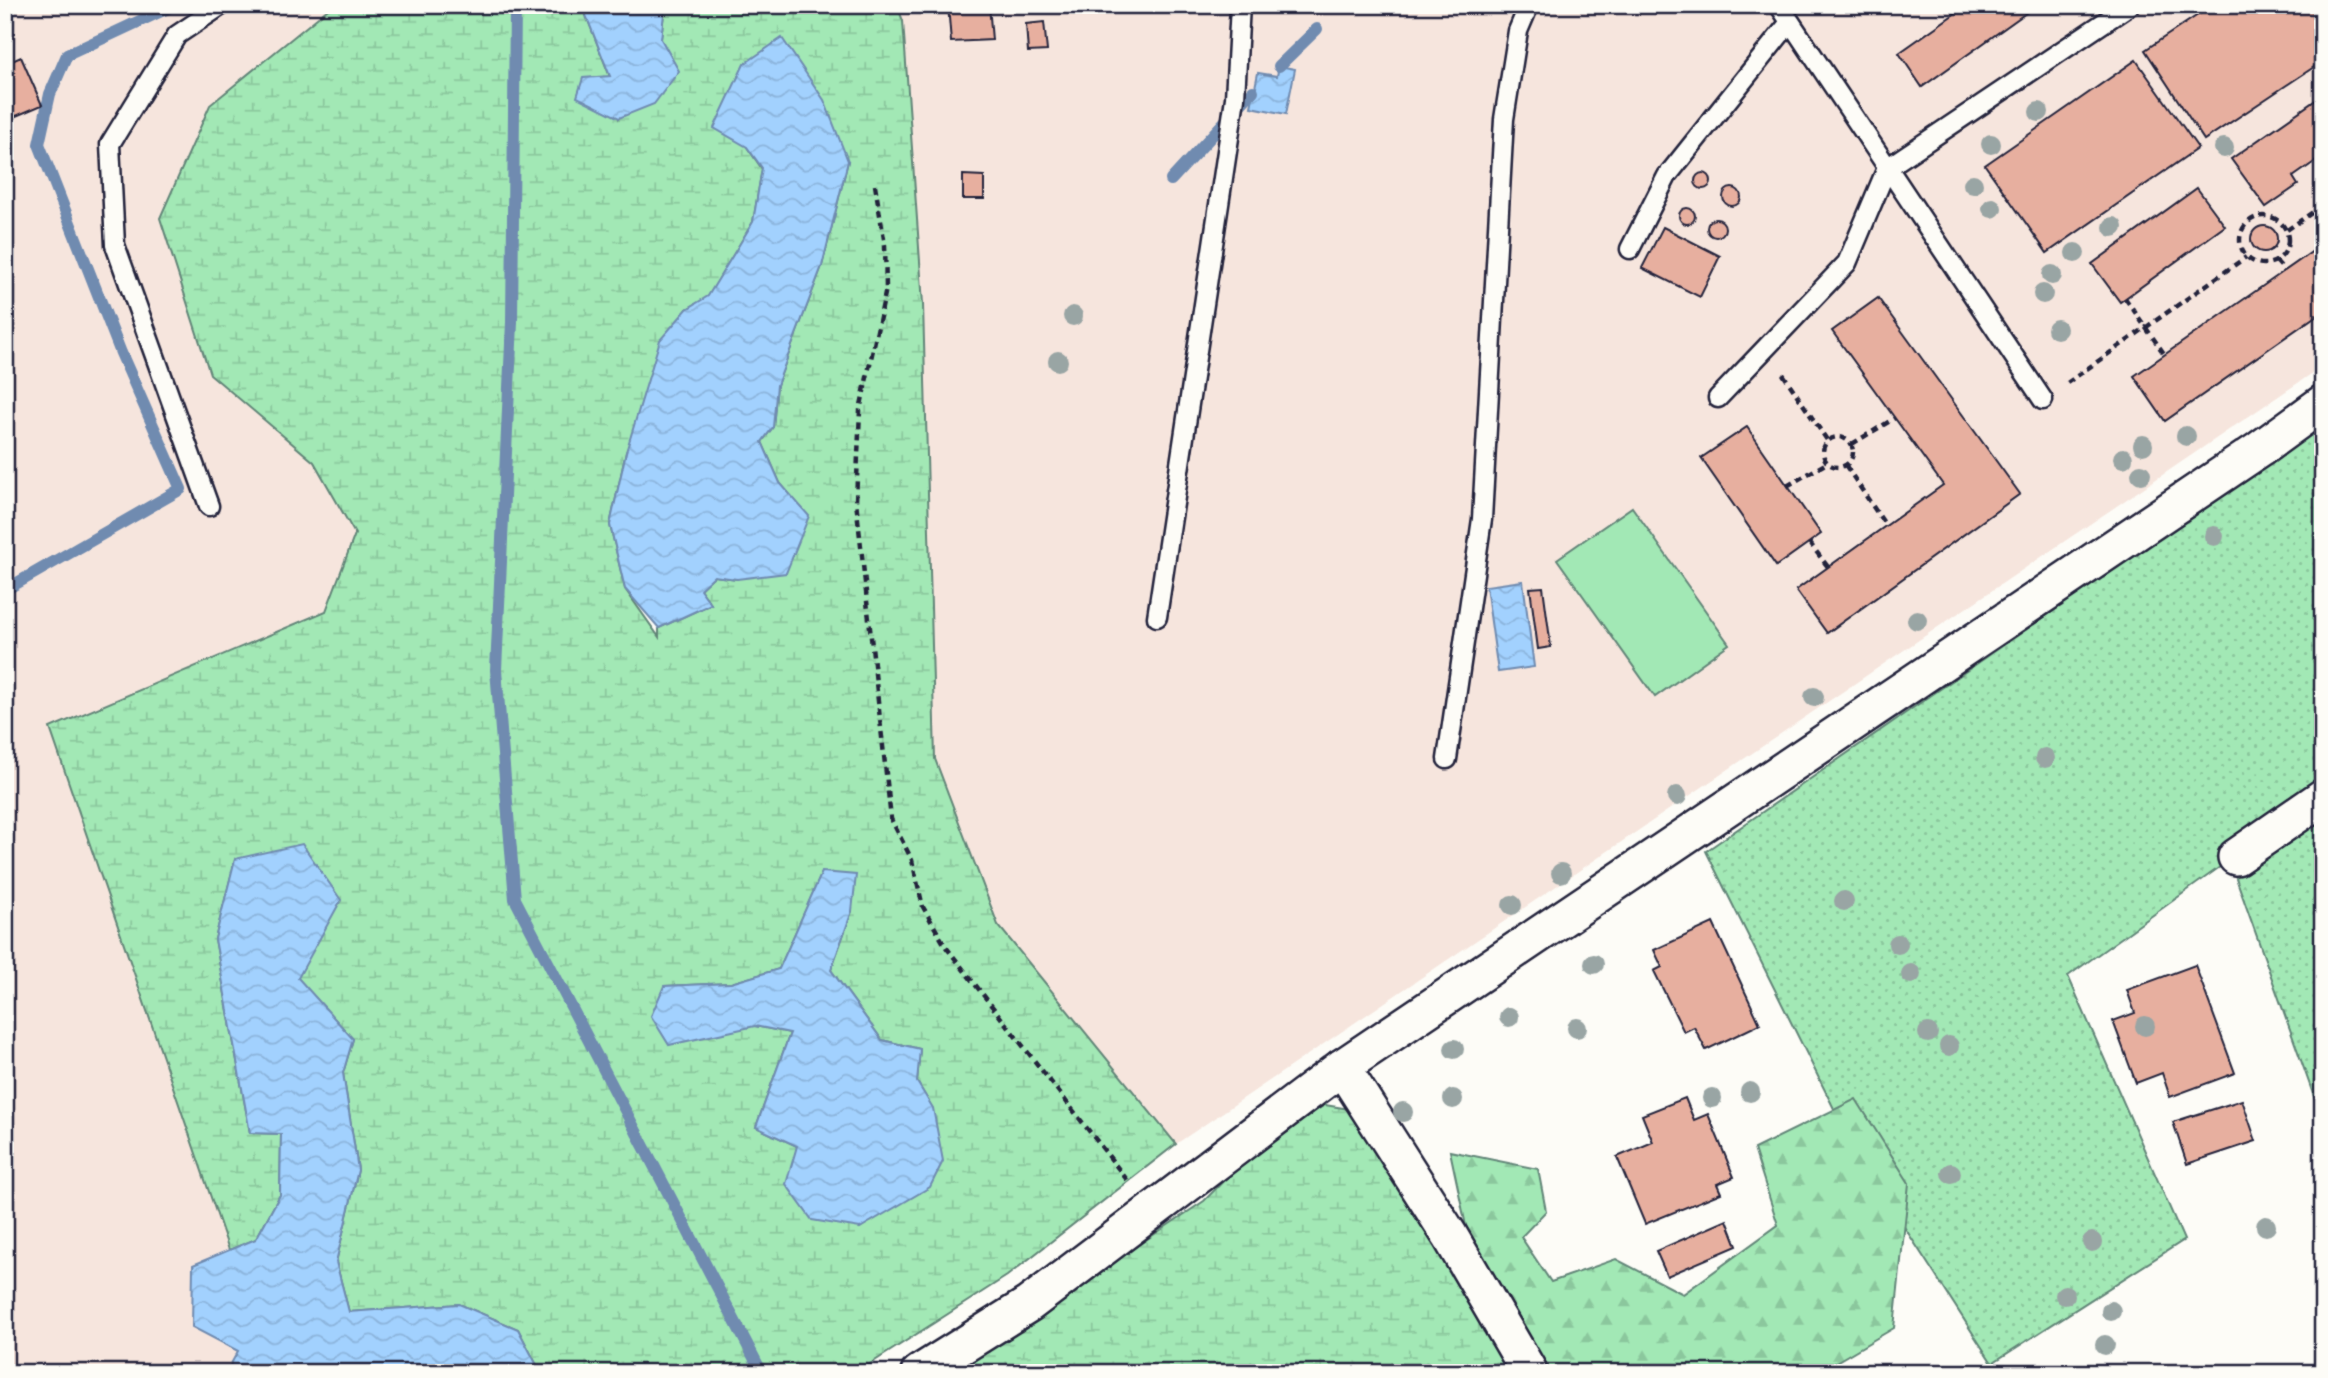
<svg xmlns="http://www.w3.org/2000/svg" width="2328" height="1378" font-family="Mali,sans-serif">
	<defs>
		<pattern id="green-dots" width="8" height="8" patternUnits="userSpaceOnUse" patternTransform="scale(1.75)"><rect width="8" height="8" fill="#a2e8b5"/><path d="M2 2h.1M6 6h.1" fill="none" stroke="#8bc79d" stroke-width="1.8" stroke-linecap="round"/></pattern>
		<pattern id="forest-firs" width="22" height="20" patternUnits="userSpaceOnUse" patternTransform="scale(1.75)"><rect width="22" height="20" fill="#a2e8b5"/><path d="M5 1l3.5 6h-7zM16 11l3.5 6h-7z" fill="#8bc79d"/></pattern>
		<pattern id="wetland-marsh" width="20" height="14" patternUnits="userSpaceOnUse" patternTransform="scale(1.75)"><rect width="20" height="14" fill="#a2e8b5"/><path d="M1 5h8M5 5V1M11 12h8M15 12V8" fill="none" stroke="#8bc79d"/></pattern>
		<pattern id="water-waves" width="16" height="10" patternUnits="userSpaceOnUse" patternTransform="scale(1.75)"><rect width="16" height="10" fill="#a2d1fe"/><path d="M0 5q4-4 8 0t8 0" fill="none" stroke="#8bb3db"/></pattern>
	</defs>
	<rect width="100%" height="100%" fill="#fdfcf7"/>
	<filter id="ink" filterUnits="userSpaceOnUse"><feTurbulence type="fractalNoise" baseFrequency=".0143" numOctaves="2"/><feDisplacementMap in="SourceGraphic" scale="14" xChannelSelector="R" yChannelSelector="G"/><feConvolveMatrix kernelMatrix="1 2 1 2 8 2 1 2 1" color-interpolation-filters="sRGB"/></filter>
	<g filter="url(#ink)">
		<g fill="#f6e5dd">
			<path d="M5 5H333L210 105V374L314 462 355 534 326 610 50 728 229 1250 193 1265 239 1352 226 1373H5Z"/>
			<path d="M897 5H2323V366L1176 1144 998 925 935 759 923 304 903 21Z"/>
		</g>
		<g fill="url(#green-dots)" stroke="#628578" stroke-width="2">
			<path d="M2323 424V793L2068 976 2184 1240 1992 1363 1854 1149 1706 851Z"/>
			<path d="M2315 813 2323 833V1122L2235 875Z"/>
		</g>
		<path fill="url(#forest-firs)" stroke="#628578" stroke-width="2" d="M1856 1099 1909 1183 1894 1328 1817 1373H1540L1466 1226 1450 1151 1538 1169 1546 1211 1521 1237 1551 1282 1616 1259 1683 1294 1778 1225 1754 1149Z"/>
		<g fill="url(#wetland-marsh)" stroke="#628578" stroke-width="2" fill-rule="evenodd">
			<path d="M333 5H582L610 77 619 118 661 39 665 5H897L903 21 923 304 935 759 998 925 1176 1144 1007 1276 856 1373H541L518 1329 459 1304 349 1312 336 1262 358 1170 343 1073 353 1039 297 978 235 860 215 939 250 1133 281 1134 280 1195 256 1239 229 1250 50 728 326 611 355 534 314 462 210 374 160 218 210 105ZM747 147 848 161 822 266 777 385 773 427 762 442 780 483 808 516 737 579 714 576 700 589 711 604 659 628V637L625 589 610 525 626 452 687 309 708 297 753 222 762 169ZM822 873 852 911 831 970 882 1040 920 1049 917 1082 933 1109 880 1214 860 1228 797 1146 756 1127 790 1033 755 1026 664 986 731 983 779 969Z"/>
			<path d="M1325 1105 1355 1110 1518 1373H947L1204 1201 1267 1136Z"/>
		</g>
		<path fill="#a2e8b5" stroke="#628578" stroke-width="2" d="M1632 507 1729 644 1655 697 1557 559Z"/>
		<g fill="url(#water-waves)" stroke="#6f8bb0" stroke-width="2">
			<path d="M582 5H665L661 39 679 71 654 104 619 118 577 97 583 78 610 76Z"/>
			<path d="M782 38 824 100 848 161 822 266 777 385 773 427 762 442 780 483 809 516 786 573 737 579 714 576 700 589 711 604 659 628 625 589 610 525 626 452 660 340 687 309 708 296 753 222 762 168 747 147 714 128 744 64Z"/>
			<path d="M1279 66 1295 69 1286 114 1251 107 1258 73 1277 76Z"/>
			<path d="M1523 581 1534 667 1498 672 1486 586Z"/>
			<path d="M302 844 341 900 298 978 353 1039 343 1073 358 1170 336 1262 349 1312 459 1304 518 1329 541 1373H226L238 1351 192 1327 193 1265 256 1239 280 1195 281 1134 250 1133 215 939 235 859Z"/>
			<path d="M822 872 856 875 852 911 831 970 882 1040 920 1049 917 1082 933 1108 943 1161 930 1187 860 1228 812 1220 786 1184 797 1146 756 1127 790 1033 755 1026 669 1045 651 1016 664 986 731 983 779 969Z"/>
		</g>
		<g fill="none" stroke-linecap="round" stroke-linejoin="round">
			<g stroke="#6f8bb0" stroke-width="12">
				<path d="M515 5 512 322 496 670 515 899 762 1373"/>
				<path d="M1279 66 1317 29"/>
				<path d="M1171 180 1253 91"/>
				<path d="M5 590 181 489 121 353 39 144 50 94 67 55 172 6"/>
			</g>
		</g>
		<g fill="#e7af9f" stroke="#22223b" stroke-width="2">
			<path d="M948 5H989L992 40 951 42Z"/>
			<path d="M1967 5H2037L1922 87 1899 53Z"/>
			<path d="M2213 5H2323V61L2204 140 2145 50Z"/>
			<path d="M1044 22 1047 51 1028 52 1026 24Z"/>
			<path d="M21 57 42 105 9 119 5 112V64Z"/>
			<path d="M2136 60 2198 148 2047 253 1985 165Z"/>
			<path d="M2323 95V156L2293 177 2298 185 2266 207 2231 159Z"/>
			<circle cx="1703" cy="181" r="8"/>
			<path d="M963 175 984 176V199H963Z"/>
			<path d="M2197 188 2225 226 2120 302 2092 264Z"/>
			<circle cx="1732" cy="197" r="9"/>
			<circle cx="1687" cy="216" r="8"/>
			<circle cx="1716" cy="228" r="9"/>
			<circle cx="2264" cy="239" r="13"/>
			<path d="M1663 227 1720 256 1700 297 1642 268Z"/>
			<path d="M2323 244V311L2165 421 2134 376Z"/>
			<path d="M1878 298 2020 494 1827 633 1796 590 1943 485 1832 331Z"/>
			<path d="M1747 427 1821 534 1776 566 1701 458Z"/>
			<path d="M1543 587 1551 647 1538 649 1530 588Z"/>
			<path d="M1713 923 1760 1024 1706 1050 1694 1027 1684 1032 1654 971 1662 967 1654 950Z"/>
			<path d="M2195 965 2235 1073 2170 1097 2162 1073 2136 1083 2113 1021 2135 1013 2127 990Z"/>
			<path d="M1685 1098 1694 1120 1708 1114 1734 1177 1717 1184 1721 1193 1645 1224 1617 1157 1653 1142 1642 1115Z"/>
			<path d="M2242 1100 2256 1141 2187 1164 2173 1122Z"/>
			<path d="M1727 1220 1737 1246 1667 1276 1656 1251Z"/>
		</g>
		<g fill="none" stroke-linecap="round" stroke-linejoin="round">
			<defs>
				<g id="lane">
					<path d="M1779 5 2043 400"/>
					<path d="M1630 249 1667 176 1790 22"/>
					<path d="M1718 398 1847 263 1887 168 2130 5"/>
					<path d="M209 506 115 245 110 144 177 35 222 5"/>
					<path d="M1157 617 1235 98 1240 5"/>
					<path d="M1447 759 1482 519 1504 119 1518 31 1529 5"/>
				</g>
				<g id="street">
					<path d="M2236 857 2323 797"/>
					<path d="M1342 1067 1450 1236 1530 1373"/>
					<path d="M919 1373 1029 1304 1342 1067 2260 449 2323 403"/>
				</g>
			</defs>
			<use href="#lane" stroke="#22223b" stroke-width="23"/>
			<use href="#street" stroke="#22223b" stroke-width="40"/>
			<g stroke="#22223b" stroke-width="4.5" stroke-dasharray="7 5" stroke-linecap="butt">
				<path d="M875 185 885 245 886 289 860 410 856 501 891 819 912 860 923 907 946 947 1128 1181"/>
				<circle cx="2264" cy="240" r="24"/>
				<path d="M2287 230 2323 205"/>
				<path d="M2276 261 2285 271"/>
				<path d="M2125 298 2165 355"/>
				<path d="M1783 374 1827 440"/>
				<path d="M2067 383 2246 257"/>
				<circle cx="1838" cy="452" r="15"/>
				<path d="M1852 444 1895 418"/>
				<path d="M1846 466 1886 526"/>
				<path d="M1787 486 1827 463"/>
				<path d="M1809 542 1828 567"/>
			</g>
			<use href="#lane" stroke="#fdfcf7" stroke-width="18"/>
			<use href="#street" stroke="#fdfcf7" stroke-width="35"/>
		</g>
		<g fill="#99a5a4">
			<circle cx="2039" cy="112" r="10"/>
			<circle cx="1991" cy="144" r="10"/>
			<circle cx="2224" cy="148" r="10"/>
			<circle cx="1973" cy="184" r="10"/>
			<circle cx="1992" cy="208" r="10"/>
			<circle cx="2113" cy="227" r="10"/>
			<circle cx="2075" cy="253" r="10"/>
			<circle cx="2052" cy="275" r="10"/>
			<circle cx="2043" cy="294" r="10"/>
			<circle cx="1073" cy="316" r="10"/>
			<circle cx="2057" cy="329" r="10"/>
			<circle cx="1058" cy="361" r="10"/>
			<circle cx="2186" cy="436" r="10"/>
			<circle cx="2143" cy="445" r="10"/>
			<circle cx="2123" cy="458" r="10"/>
			<circle cx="2141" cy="474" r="10"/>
			<circle cx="2214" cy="536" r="10"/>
			<circle cx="1917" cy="620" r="10"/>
			<circle cx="1814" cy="697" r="10"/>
			<circle cx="2045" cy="758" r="10"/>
			<circle cx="1677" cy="796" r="10"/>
			<circle cx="1561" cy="873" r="10"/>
			<circle cx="1844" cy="901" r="10"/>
			<circle cx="1512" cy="905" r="10"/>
			<circle cx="1898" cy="944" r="10"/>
			<circle cx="1594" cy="964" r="10"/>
			<circle cx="1911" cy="974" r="10"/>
			<circle cx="1509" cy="1017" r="10"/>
			<circle cx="2145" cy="1026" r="10"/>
			<circle cx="1577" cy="1028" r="10"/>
			<circle cx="1928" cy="1033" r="10"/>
			<circle cx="1949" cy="1046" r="10"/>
			<circle cx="1454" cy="1049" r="10"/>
			<circle cx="1750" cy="1092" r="10"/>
			<circle cx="1712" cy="1098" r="10"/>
			<circle cx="1453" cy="1099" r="10"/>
			<circle cx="1403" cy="1112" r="10"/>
			<circle cx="1951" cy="1173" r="10"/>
			<circle cx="2266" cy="1226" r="10"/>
			<circle cx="2092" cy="1242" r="10"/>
			<circle cx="2065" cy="1295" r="10"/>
			<circle cx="2111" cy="1311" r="10"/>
			<circle cx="2105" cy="1345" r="10"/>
		</g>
	</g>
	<rect width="2328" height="1378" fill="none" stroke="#fdfcf7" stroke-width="28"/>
	<rect x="14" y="14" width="2300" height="1350" fill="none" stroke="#22223b" stroke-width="2.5" filter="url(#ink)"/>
</svg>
